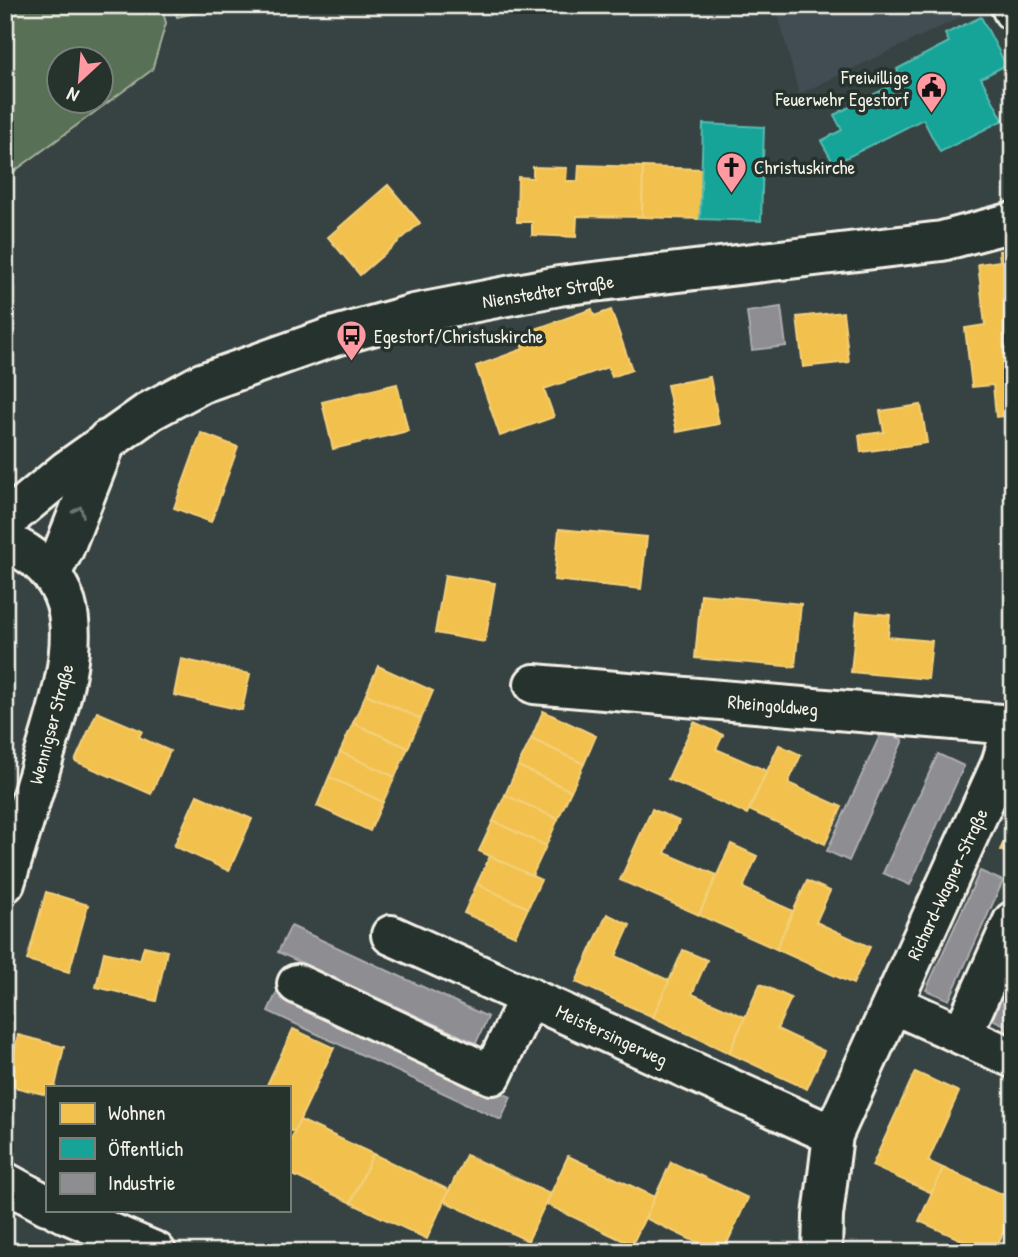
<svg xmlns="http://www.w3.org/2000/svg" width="1018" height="1257" font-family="'Patrick Hand',sans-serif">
	<rect width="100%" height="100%" fill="#374343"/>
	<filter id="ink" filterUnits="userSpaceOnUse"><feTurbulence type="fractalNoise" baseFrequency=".0143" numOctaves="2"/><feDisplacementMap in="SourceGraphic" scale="14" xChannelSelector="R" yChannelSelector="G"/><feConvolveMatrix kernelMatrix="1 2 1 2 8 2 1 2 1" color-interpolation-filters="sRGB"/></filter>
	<g filter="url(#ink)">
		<path fill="#434e52" d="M776 5H986L799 94Z"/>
		<g fill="#587055" stroke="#a6b09e" stroke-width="2" fill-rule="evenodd">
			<path d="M5 5H161L166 23 152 70 5 178ZM60 60H102V102H60Z"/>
			<path d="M174 5H232L177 17Z"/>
		</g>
		<g fill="#f2c14e" stroke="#f3cf7c" stroke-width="2">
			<path d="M579 165 643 167 642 217 577 216 576 237 532 235V222H517L518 177 533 178V167L567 168 566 181H578Z"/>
			<path d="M643 167 702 169 700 219 642 217Z"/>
			<path d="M388 185 420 223 360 275 328 237Z"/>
			<path d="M1013 250V415L996 417 993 385 972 387 965 328 985 325 978 264 1000 261 999 251Z"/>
			<path d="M592 309 594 316 611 310 632 370 612 377 608 367 544 389 554 417 500 436 476 366 523 349 518 335Z"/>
			<path d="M843 312 849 362 803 367 797 317Z"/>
			<path d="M710 377 719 424 677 432 667 385Z"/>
			<path d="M397 384 408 431 333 449 322 402Z"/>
			<path d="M921 405 927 443 861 452 859 435 884 432 880 411Z"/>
			<path d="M201 433 238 447 211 522 174 508Z"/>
			<path d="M559 529 647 537 641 589 554 580Z"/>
			<path d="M445 575 495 583 485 642 435 633Z"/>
			<path d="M701 594 801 604 795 667 695 658Z"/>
			<path d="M857 612 890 615 888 637 932 641 928 679 851 672Z"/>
			<path d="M181 659 250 674 242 710 174 695Z"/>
			<path d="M378 666 433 691 421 719 366 694Z"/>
			<path d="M366 694 421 719 408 748 353 723Z"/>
			<path d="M543 711 596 736 584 764 531 739Z"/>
			<path d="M97 712 142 731 139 737 170 751 151 794 75 761Z"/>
			<path d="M694 722 723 735 716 749 767 771 747 814 668 779Z"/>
			<path d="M353 723 408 748 395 777 340 752Z"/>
			<path d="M531 739 584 764 571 791 518 766Z"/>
			<path d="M779 745 801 755 788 783 842 807 825 844 749 810Z"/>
			<path d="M340 752 395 777 383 802 329 777Z"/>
			<path d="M518 766 571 791 558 819 505 795Z"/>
			<path d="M329 777 383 802 370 831 317 806Z"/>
			<path d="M197 795 252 819 229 871 174 846Z"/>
			<path d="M505 795 558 819 546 846 493 821Z"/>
			<path d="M652 809 679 821 665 853 717 875 699 915 620 880Z"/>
			<path d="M493 821 546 846 532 876 479 851Z"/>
			<path d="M1013 823V856L1000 850Z"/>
			<path d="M731 844 757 856 743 888 793 911 776 949 699 915Z"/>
			<path d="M490 856 541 880 528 908 477 884Z"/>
			<path d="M807 881 830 891 816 922 870 947 853 984 776 949Z"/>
			<path d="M477 884 528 908 515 936 464 913Z"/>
			<path d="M46 892 88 905 69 972 27 960Z"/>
			<path d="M607 914 630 925 616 956 670 981 653 1017 576 982Z"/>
			<path d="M144 946 167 951 156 1001 96 987 104 952 140 960Z"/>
			<path d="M683 950 707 960 692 994 745 1017 729 1053 653 1017Z"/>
			<path d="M760 984 791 998 777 1029 824 1051 807 1089 729 1053Z"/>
			<path d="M1013 1012V1036L1004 1032Z"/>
			<path d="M293 1029 334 1048 294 1132 289 1130V1087H266Z"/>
			<path d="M18 1035 64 1047 55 1087H47V1095L6 1085Z"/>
			<path d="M915 1072 959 1092 928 1161 943 1168 932 1193 872 1166Z"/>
			<path d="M300 1120 373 1154 351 1203 289 1173V1143Z"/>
			<path d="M373 1154 449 1190 427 1239 351 1203Z"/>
			<path d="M466 1155 550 1194 528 1241 444 1201Z"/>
			<path d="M568 1156 655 1197 632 1245 546 1204Z"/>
			<path d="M671 1162 748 1198 723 1252H717L645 1218Z"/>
			<path d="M943 1168 1013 1199V1212L994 1252H989L919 1221Z"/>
			<path d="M1013 1212V1232L1005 1229Z"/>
		</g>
		<g fill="#17a398" stroke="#59bab0" stroke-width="2">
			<path d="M981 17 1006 65 981 78 1003 120 940 152 923 119 834 164 821 141 842 130 834 115 902 80 897 69 949 42 945 34Z"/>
			<path d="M703 124 764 127 761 221 700 219Z"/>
		</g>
		<g fill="#8d8d92" stroke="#acabac" stroke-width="2">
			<path d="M781 307 786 346 752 350 747 312Z"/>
			<path d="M882 731 903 740 849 861 827 851Z"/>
			<path d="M938 754 964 766 910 885 883 873Z"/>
			<path d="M980 871 1003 881 949 1000 926 990Z"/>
			<path d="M291 926 488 1017 476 1043 278 952Z"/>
			<path d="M1013 949V1012L1007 1026 983 1015Z"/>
			<path d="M278 990 511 1097 501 1120 268 1011Z"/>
		</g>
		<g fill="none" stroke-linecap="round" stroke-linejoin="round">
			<defs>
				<g id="minor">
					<path d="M1010 5 1013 11"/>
					<path d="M534 684 1012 725"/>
					<path d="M391 935 833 1135"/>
					<path d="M297 984 492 1075 529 997"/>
					<path d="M893 1004 1013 1058"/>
					<path d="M962 1035 1013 921"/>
					<path d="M822 1252 823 1216 833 1135 1001 764 1013 725"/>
				</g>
				<g id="major">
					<path d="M5 526 15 513 67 470 150 411 202 383 332 337 414 314 559 286 942 241 1013 222"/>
					<path d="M5 542C34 553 57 574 66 604 80 653 52 728 38 776 27 811 16 847 5 883"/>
					<path d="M51 573 64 549 107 440"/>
					<path d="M5 1182 47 1205"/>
					<path d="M58 1210 156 1252"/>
				</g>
			</defs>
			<use href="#minor" stroke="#f4f1e8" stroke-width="44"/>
			<use href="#major" stroke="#f4f1e8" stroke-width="44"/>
			<use href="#minor" stroke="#26332d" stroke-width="38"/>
			<use href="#major" stroke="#26332d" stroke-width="38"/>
		</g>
		<defs><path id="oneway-chevron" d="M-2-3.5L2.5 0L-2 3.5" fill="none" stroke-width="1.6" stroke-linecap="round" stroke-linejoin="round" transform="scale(1.75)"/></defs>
		<use stroke="#6e766e" href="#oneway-chevron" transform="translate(79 511) rotate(-68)"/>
	</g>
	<defs>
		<symbol id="civic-pin" viewBox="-11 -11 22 30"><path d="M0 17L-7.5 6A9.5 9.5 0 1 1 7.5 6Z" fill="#ff9aa2" stroke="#26332d"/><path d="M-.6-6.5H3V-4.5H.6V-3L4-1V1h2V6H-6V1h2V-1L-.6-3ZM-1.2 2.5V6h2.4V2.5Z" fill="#111"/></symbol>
		<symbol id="church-pin" viewBox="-11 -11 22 30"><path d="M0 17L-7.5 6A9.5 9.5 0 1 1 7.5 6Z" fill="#ff9aa2" stroke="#26332d"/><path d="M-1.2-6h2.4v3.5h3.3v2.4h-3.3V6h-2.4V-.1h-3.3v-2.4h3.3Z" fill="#111"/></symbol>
		<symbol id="bus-pin" viewBox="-11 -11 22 30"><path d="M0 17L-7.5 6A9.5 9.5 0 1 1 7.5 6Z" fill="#ff9aa2" stroke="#26332d"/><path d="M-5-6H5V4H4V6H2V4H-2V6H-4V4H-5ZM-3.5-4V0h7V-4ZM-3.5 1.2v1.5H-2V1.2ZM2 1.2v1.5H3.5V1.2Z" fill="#111"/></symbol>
	</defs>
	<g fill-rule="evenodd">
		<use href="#civic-pin" x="914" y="70" width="35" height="47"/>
		<use href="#church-pin" x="714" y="150" width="35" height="47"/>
		<use href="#bus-pin" x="334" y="318" width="35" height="47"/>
	</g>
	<g text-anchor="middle" stroke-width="7" stroke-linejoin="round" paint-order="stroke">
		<g font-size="19" fill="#f4f1e8" stroke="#26332d" text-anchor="start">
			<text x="909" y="84" text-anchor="end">Freiwillige<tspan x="909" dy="22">Feuerwehr Egestorf</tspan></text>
			<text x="754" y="174">Christuskirche</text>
			<text x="374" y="343">Egestorf/Christuskirche</text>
		</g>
		<g font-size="19" fill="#f4f1e8" stroke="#26332d">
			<text transform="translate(548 291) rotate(-9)" y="7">Nienstedter Straße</text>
			<text transform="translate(773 705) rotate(5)" y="7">Rheingoldweg</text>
			<text transform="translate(51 724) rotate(-75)" y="7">Wennigser Straße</text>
			<text transform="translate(947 884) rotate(-65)" y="7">Richard-Wagner-Straße</text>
			<text transform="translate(612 1035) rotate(25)" y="7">Meistersingerweg</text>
		</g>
	</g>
	<rect width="1018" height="1257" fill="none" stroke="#26332d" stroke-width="28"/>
	<rect x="14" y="14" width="990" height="1229" fill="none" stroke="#f4f1e8" stroke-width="2.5" filter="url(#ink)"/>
	<rect x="46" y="1086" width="245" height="126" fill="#26332d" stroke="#787f78" stroke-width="2"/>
	<rect x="60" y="1103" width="35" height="21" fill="#f2c14e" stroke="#787f78" stroke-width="2"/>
	<text x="108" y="1120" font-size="21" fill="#f4f1e8">Wohnen</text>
	<rect x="60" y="1138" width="35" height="21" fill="#17a398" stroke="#787f78" stroke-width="2"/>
	<text x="108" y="1156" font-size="21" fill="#f4f1e8">Öffentlich</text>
	<rect x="60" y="1173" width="35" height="21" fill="#8d8d92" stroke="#787f78" stroke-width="2"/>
	<text x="108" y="1190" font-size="21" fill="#f4f1e8">Industrie</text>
	<g transform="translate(80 80) rotate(206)"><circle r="33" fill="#26332d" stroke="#787f78" stroke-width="2"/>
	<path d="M0-5L12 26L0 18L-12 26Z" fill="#ff9aa2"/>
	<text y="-10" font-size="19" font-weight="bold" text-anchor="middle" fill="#f4f1e8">N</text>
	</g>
</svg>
